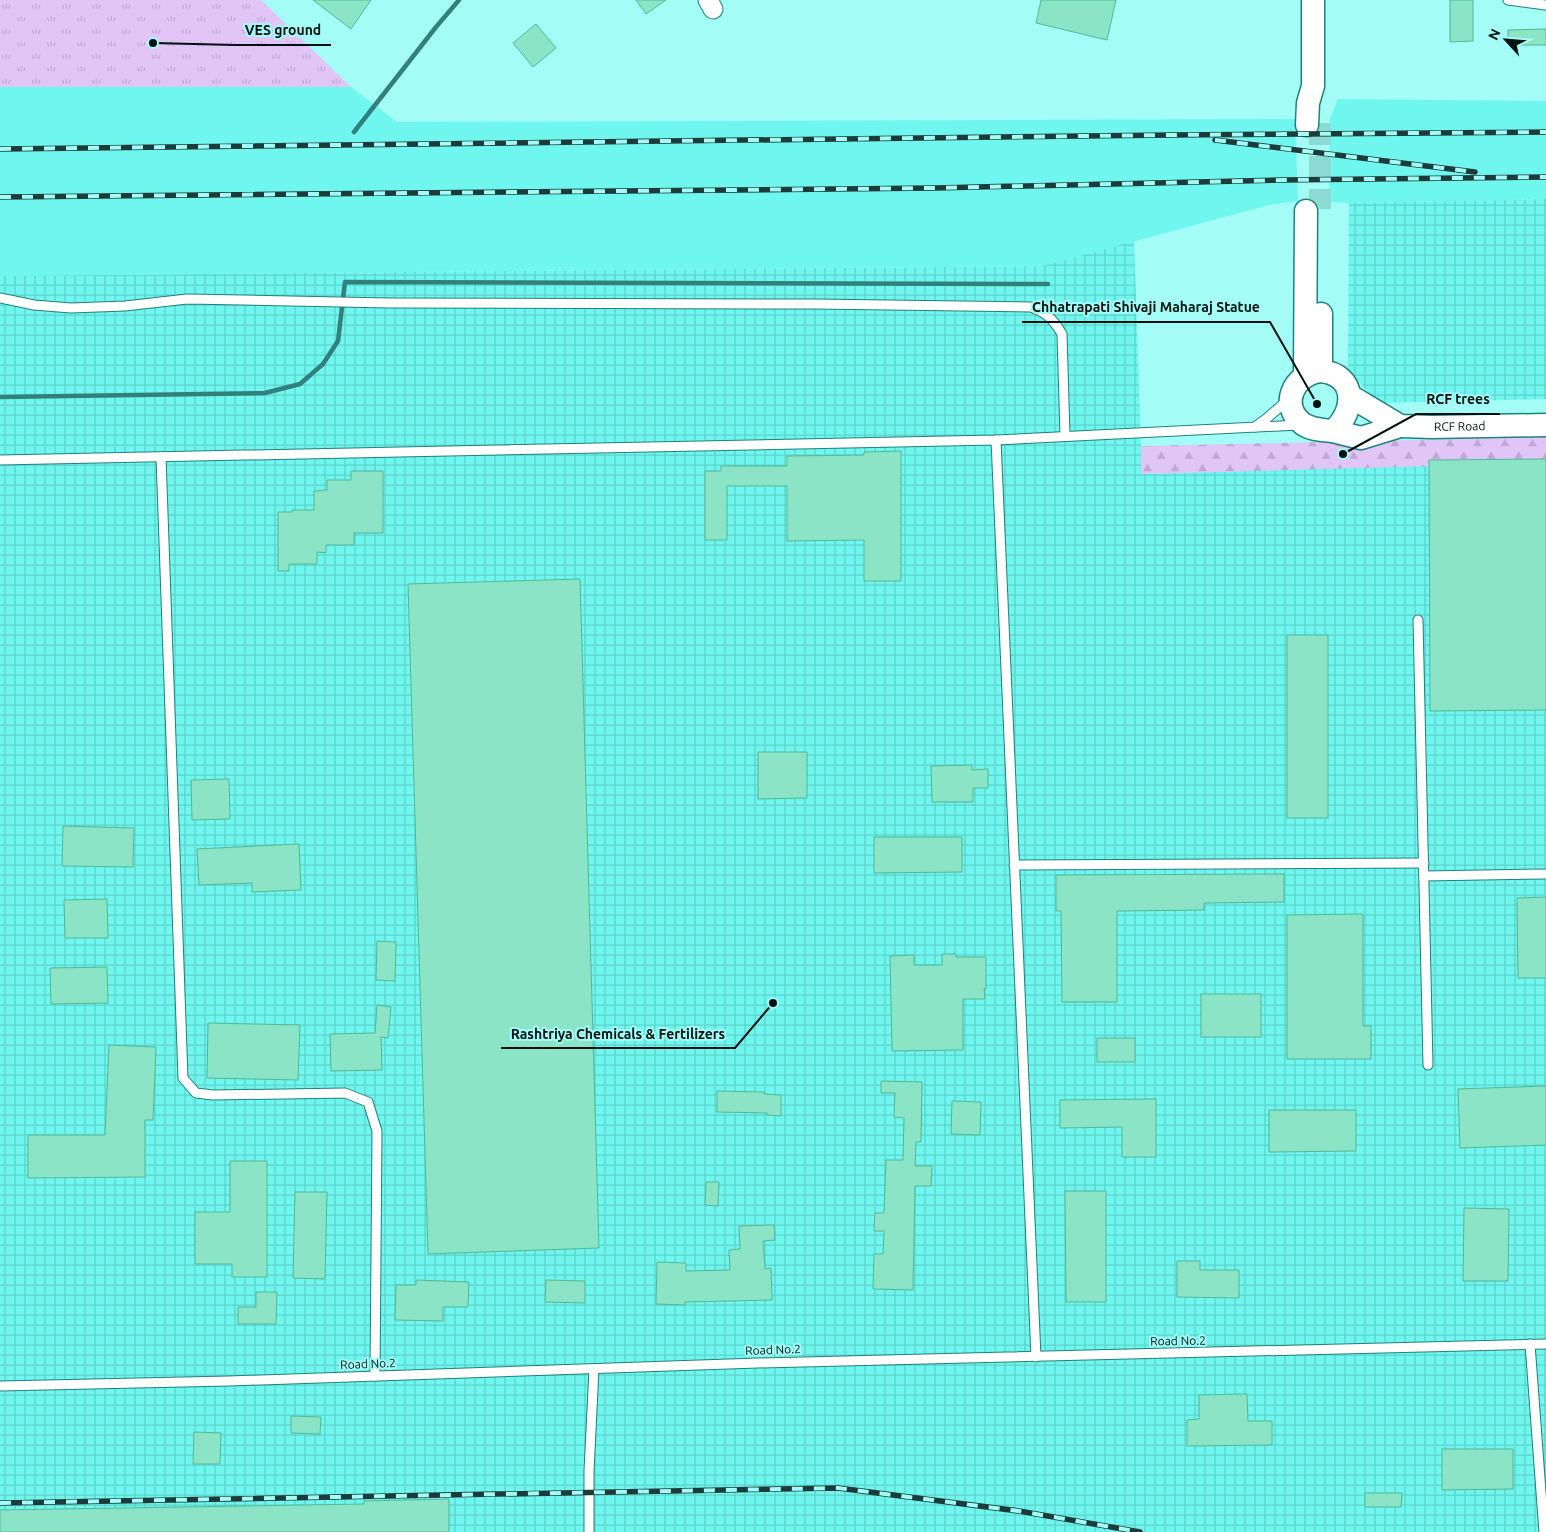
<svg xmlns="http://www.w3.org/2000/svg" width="1546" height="1532" font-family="Ubuntu,sans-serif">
	<defs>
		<pattern id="industrial-grid" width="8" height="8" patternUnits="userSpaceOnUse" patternTransform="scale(1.25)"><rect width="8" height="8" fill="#6ff6ee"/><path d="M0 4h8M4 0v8" fill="none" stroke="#5ed2cb"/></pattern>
		<pattern id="forest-firs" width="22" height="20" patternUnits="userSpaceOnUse" patternTransform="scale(1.25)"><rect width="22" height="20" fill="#e1c5f7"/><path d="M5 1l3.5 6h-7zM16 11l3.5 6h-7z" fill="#bfa8d3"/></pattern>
		<pattern id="park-tufts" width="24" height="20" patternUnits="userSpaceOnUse" patternTransform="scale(1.25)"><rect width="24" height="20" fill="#e1c5f7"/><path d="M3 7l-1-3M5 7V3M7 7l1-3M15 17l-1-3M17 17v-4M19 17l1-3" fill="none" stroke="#bfa8d3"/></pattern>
	</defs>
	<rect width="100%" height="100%" fill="#a3fdf6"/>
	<g fill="#6ff6ee">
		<path d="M0 87H351L397 122 1295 119 1298 201 1273 204 1042 266 0 276Z"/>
		<path d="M1338 99 1546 101V199L1349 203 1329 202 1330 118Z"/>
	</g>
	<g fill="url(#industrial-grid)">
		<path d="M1546 199V399L1377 403 1348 369 1349 203Z"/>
		<path d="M1134 241 1142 474 1546 462V1532H0V276L1042 266Z"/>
	</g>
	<path fill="url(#forest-firs)" d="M1546 437V463L1141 474V446Z"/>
	<path fill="url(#park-tufts)" d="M0 0H261L351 87H0Z"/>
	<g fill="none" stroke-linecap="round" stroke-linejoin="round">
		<g stroke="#32807b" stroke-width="4.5">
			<path d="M354 132 436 27 459 0"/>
			<path d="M0 397 265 393 300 384 323 364 338 341 345 282 1048 284"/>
		</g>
	</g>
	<g fill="#8be4c5" stroke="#50b998">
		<path d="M313 0H371L351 29Z"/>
		<path d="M636 0H666L646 14Z"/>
		<path d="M1041 0H1116L1107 40 1036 23Z"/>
		<path d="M1450 0H1473V41L1450 42Z"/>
		<path d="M536 24 556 48 533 67 513 43Z"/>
		<path d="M1546 29V45H1508V30Z"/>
		<path d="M901 451V581H864V540L787 541V486H727V540H705V471H721V466H787V456L864 455V452Z"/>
		<path d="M1546 459V710L1430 711 1429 460Z"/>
		<path d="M351 471H383V533H354V545H326V553L317 552V564H289V571H278V512H292V510H314V491L327 490V480H351Z"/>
		<path d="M580 579 599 1248 428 1254 408 584Z"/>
		<rect x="1287" y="635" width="41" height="183"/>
		<path d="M758 752H807V798L758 799Z"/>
		<path d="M972 765V770L988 769V788H973V802H932L931 766Z"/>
		<path d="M229 779 230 819 192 820 191 780Z"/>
		<path d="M63 826 134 828 133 867 62 866Z"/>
		<path d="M874 837H962V872L874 873Z"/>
		<path d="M299 844 301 890 252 892V883L199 885 197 849Z"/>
		<path d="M1284 874V902L1204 903V910L1117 911V1002H1062L1061 911H1056V875Z"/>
		<path d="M1546 897V978H1518L1517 898Z"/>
		<path d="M107 899 108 938H65L64 900Z"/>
		<path d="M1363 914V1026H1371V1059H1287V915Z"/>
		<path d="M377 941 396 942 395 981 376 980Z"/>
		<path d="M942 954H956V957H986V989L984 988 985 999H963V1050L892 1051 890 956 914 955V965H942Z"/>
		<path d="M107 967 108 1003 51 1004 50 968Z"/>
		<rect x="1201" y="994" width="60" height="43"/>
		<path d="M377 1005 391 1007 388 1038 381 1037 382 1070 331 1071 330 1034 375 1033Z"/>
		<path d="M208 1023 300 1025 298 1080 207 1078Z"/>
		<rect x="1097" y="1038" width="38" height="24"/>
		<path d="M109 1045 156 1047 153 1120H145V1177L28 1178V1135H105Z"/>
		<path d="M881 1081 922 1082 921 1142H916L915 1166H932L931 1186H915L913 1290 873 1289 874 1254H883L884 1231H874L875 1213H884L886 1160H903L904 1118 894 1117 895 1093H881Z"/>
		<path d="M1546 1086V1145L1460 1148 1458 1089Z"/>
		<path d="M717 1091 764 1092V1094L781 1095V1116L767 1115V1113L717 1112Z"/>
		<path d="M1156 1099V1157H1122V1127L1060 1128V1100Z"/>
		<path d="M952 1101 981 1102 980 1135 951 1134Z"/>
		<path d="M1269 1110H1356V1151L1269 1152Z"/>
		<path d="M230 1161H267V1277H232V1264H195V1212H230Z"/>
		<path d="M706 1182H719L718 1206 705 1205Z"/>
		<path d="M1065 1191H1106V1302H1066Z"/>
		<path d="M295 1192H327L325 1279 293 1278Z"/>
		<path d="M1464 1208 1509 1209 1508 1281H1463Z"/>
		<path d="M774 1225 775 1240 763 1241 765 1269 771 1268 772 1300 685 1302V1305L656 1304 657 1262 686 1263V1271L730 1270 729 1250 740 1249 739 1226Z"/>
		<path d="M1177 1261H1200V1270H1239V1298L1177 1297Z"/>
		<path d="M416 1280 469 1282 468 1307H443V1321L395 1320 396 1285H416Z"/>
		<path d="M546 1280 585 1281V1303L545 1302Z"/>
		<path d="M256 1292H277L276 1324H238V1307H256Z"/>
		<path d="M1247 1394 1248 1421H1272V1445L1187 1446V1420L1199 1419V1395Z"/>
		<path d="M291 1416 321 1417 320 1434 291 1433Z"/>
		<path d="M194 1432 221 1433 220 1464H193Z"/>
		<path d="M1442 1449H1513V1489L1442 1490Z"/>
		<path d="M1365 1493H1402L1401 1507H1365Z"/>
		<path d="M449 1499V1532H0V1510L364 1504V1501Z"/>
	</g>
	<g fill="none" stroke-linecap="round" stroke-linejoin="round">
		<path stroke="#8bdad4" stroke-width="22" stroke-dasharray="22 11" stroke-linecap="butt" d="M1320 123V209"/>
		<defs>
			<g id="service">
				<path d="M1508 0 1546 5"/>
				<path d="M0 298 34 305 71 308 125 306 187 299 389 303 815 304 1031 307C1047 313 1053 319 1062 334L1065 436"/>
				<path d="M1255 427 1266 419 1289 399"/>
				<path d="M996 440 1036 1357"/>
				<path d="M161 457 183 1078 196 1093 213 1095 345 1093 368 1102 377 1131 375 1376"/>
				<path d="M0 460 996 440 1299 425"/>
				<path d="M1418 620 1428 1065"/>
				<path d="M1014 865 1424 863"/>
				<path d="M1424 876 1546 874"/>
				<path d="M1530 1344 1544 1532"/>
				<path d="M0 1386 229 1381 758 1363 1546 1344"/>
				<path d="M589 1532V1471L594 1369"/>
			</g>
			<path id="minor" d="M708 0 713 9"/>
			<g id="tertiary">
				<path d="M1307 125 1308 103 1313 86V0"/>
				<path d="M1321 314V371"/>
				<path d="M1321 371C1357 375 1356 411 1333 431 1323 430 1312 430 1303 424 1279 406 1293 374 1321 371Z"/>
				<path d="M1305 375 1306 211"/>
				<path id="s1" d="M1350 396 1400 426 1432 427 1546 425"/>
				<path d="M1333 431 1361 438 1400 426"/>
			</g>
		</defs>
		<use href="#service" stroke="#1e827d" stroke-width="11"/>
		<use href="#minor" stroke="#1e827d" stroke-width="21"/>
		<use href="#tertiary" stroke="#1e827d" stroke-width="25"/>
		<use href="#service" stroke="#fff" stroke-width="9"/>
		<use href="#minor" stroke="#fff" stroke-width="19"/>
		<use href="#tertiary" stroke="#fff" stroke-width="22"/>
		<defs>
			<g id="rail">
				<path d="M1215 140 1475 172"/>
				<path d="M0 149 1172 135 1546 132"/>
				<path d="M0 197 936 188 1283 180 1546 177"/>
				<path d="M0 1503 838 1488 1019 1511 1140 1532"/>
			</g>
		</defs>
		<use href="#rail" stroke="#1d3b39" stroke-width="5.5"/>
		<use href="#rail" stroke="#a3fdf6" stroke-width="4" stroke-dasharray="11" stroke-linecap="butt"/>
	</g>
	<g text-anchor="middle" stroke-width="4" stroke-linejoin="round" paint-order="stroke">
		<g font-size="12" fill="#001110" stroke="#a3fdf6">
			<text dy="4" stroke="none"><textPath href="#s1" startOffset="118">RCF Road</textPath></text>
			<text transform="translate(1178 1341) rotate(-1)" y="4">Road No.2</text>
			<text transform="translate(773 1350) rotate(-2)" y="4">Road No.2</text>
			<text transform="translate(368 1364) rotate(-2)" y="4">Road No.2</text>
		</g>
	</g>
	<path fill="none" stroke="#001110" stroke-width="2" d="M153 43L235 45H331M1317 404L1270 322H1022M1343 454L1416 414H1500M773 1003L735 1048H501"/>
	<g fill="#001110" stroke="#a3fdf6" stroke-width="2">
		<circle cx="153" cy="43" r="5"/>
		<circle cx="1317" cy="404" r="5"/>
		<circle cx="1343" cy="454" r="5"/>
		<circle cx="773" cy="1003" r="5"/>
	</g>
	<g font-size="14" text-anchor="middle" font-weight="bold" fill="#001110" stroke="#a3fdf6" stroke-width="4" stroke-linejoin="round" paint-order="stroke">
		<text x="283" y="35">VES ground</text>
		<text x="1146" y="312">Chhatrapati Shivaji Maharaj Statue</text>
		<text x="1458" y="404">RCF trees</text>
		<text x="618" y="1039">Rashtriya Chemicals &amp; Fertilizers</text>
	</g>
	<g transform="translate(1506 40) rotate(296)" stroke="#a3fdf6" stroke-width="4" paint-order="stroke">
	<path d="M0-4L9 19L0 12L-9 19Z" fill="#001110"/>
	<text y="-8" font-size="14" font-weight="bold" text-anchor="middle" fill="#001110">N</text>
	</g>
</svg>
